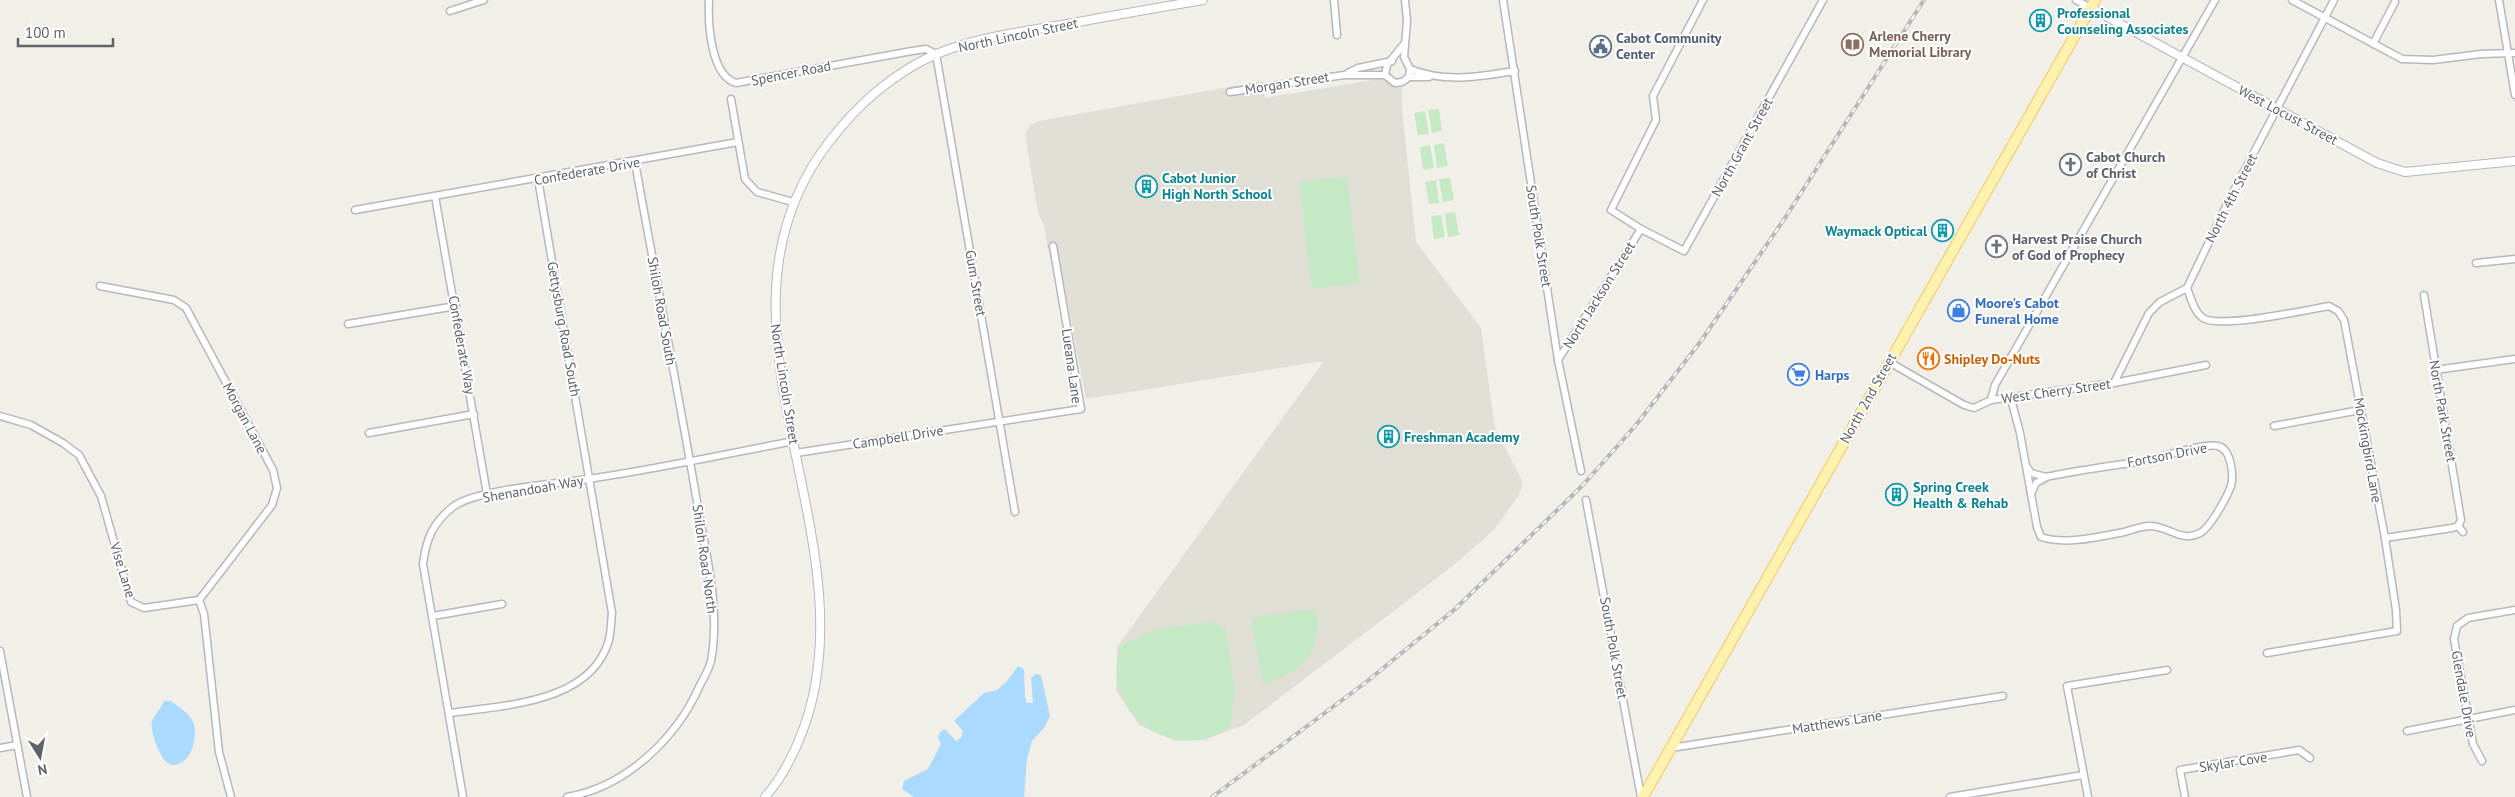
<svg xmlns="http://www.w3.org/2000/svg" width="2515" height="797" font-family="'PT Sans',sans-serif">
	<rect width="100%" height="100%" fill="#f1efe8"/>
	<path fill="#e1ded6" d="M1378 79H1402V109L1416 242 1481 328 1495 428 1523 482 1519 495 1493 531 1450 568 1244 725 1204 740 1175 741 1139 725 1116 690 1117 647 1324 361 1086 399 1057 248 1048 250 1044 225 1038 213 1025 134 1030 125 1039 121 1262 81 1265 98Z"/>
	<g fill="#c5e8c5">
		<path d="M1439 109 1442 131 1432 133 1428 110Z"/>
		<path d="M1425 111 1429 134 1418 135 1414 113Z"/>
		<path d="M1444 143 1448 166 1437 168 1434 145Z"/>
		<path d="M1430 145 1434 168 1423 170 1420 147Z"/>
		<path d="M1347 176 1360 283 1311 289 1299 182Z"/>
		<path d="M1450 178 1454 200 1443 202 1439 179Z"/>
		<path d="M1436 180 1439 203 1429 204 1425 182Z"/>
		<path d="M1455 212 1459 235 1448 237 1445 214Z"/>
		<path d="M1441 215 1445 237 1434 239 1431 216Z"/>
		<path d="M1304 610 1317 611C1321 653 1302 674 1263 684L1251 623 1255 617Z"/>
		<path d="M1215 621 1226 629 1235 691 1230 727C1190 756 1132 736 1119 688 1115 674 1117 661 1120 646L1154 630Z"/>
	</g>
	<g fill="#aadaff">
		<path d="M1018 666 1024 669 1025 697 1027 703H1033L1031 678 1036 674 1041 675 1050 716 1044 728 1032 741 1027 759 1024 797H914L902 789 904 781 928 769 941 744 938 738 940 732 945 729 956 741 961 738 963 731 954 721 984 693 997 690 1008 680Z"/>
		<path d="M164 701H171C179 707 189 713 193 722 199 736 191 766 172 765 161 764 149 729 152 721 155 715 161 708 164 701Z"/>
	</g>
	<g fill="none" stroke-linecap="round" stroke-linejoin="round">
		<defs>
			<g id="minor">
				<path d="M709 0C708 22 710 75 736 83L912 51 926 49 936 54 1015 512"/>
				<path d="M1334 0 1337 35"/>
				<path d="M1405 0 1407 21 1404 57 1410 69 1409 77"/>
				<path d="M1503 0 1558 360 1581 471"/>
				<path d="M2076 0 2091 8"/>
				<path d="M2292 0 2402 59 2433 60 2481 54 2515 53"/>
				<path d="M2499 0 2515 95"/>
				<path d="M450 11 484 0"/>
				<path d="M2373 44 2395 2"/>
				<path d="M1410 69C1445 83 1478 77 1515 71"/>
				<path d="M1348 73 1358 68 1392 61"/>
				<path d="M1385 75 1395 83 1402 82 1409 77H1429"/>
				<path d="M1385 75 1387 65 1404 44"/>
				<path d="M1230 92 1344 75H1385"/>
				<path d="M731 99 745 179 757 192 793 202"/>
				<path d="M435 196 487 494"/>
				<path d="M355 210 738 142"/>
				<path d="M1641 229 1684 251 1823 0"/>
				<path d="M2476 263 2515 259"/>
				<path d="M100 286 174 300 186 308 273 470 277 488 272 505 199 600"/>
				<path d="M2187 288C2191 298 2194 312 2203 318 2220 329 2306 310 2329 306L2338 311 2344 320 2385 538 2396 610 2397 631 2267 653"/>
				<path d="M348 324 456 306"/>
				<path d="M1558 360 1641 229 1611 210 1656 120 1653 96 1703 0"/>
				<path d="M1889 362 1964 405 1974 408 1991 400 2114 383 2206 365"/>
				<path d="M2435 370 2515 359"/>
				<path d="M2114 383 2149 313 2160 302 2187 288 2230 198 2334 0"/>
				<path d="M2011 399 2020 433 2037 527 2041 537C2066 545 2098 537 2124 532 2132 530 2141 526 2150 526 2169 526 2181 543 2200 533 2210 528 2227 497 2231 486 2234 475 2231 449 2218 446 2205 442 2160 458 2144 461 2111 466 2078 470 2046 477L2031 473 2027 467"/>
				<path d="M1991 400 1995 385 2215 0"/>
				<path d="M0 416 31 425 63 443 79 455 101 496 131 602 144 608 199 600"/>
				<path d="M2274 426 2360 410"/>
				<path d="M369 433 474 414"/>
				<path d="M796 453 1081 409 1053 246"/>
				<path d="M2031 494 2036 483 2045 478"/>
				<path d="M1586 500 1641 797"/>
				<path d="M2458 526 2463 532"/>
				<path d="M2385 538 2452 528 2458 526 2461 520 2424 295"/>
				<path d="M199 600 204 614 219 752 231 797"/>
				<path d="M433 616 502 604"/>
				<path d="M0 651 27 797"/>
				<path d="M450 713C503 705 591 704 609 640 611 631 611 621 612 613L538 179"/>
				<path d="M2407 731 2515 710"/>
				<path d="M0 748 17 745"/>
				<path d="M1671 748 2003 696"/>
				<path d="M2482 761 2473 744 2454 639 2457 626 2468 618 2515 610"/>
				<path d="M463 797 423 564C426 539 433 522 454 506 479 489 556 484 588 479 657 469 726 454 794 441"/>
				<path d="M567 797C626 787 677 738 700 685 704 678 709 669 711 661 721 607 705 550 696 496 677 385 655 274 635 162"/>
				<path d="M1950 797 2083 775"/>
				<path d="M2088 797 2067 686 2167 670"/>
				<path d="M2185 797 2180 770 2299 750 2310 758"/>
			</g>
			<g id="tertiary">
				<path d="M2091 8 2377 163 2405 172 2515 161"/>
				<path d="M765 797C782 778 794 754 803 730 875 536 690 322 829 142 857 105 895 71 939 53 978 37 1020 32 1062 25 1109 16 1156 8 1203 0"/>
			</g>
			<path id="primary" d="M1643 797 2095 0"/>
		</defs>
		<use href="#minor" stroke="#b5b8bc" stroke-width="9"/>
		<use href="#tertiary" stroke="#b5b8bc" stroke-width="10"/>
		<use href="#primary" stroke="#f2c960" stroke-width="12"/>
		<use href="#minor" stroke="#fff" stroke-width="6"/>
		<use href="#tertiary" stroke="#fff" stroke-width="8"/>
		<use href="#primary" stroke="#fff2af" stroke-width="10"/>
		<defs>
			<path id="rail" d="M1212 797 1365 683 1454 610 1583 485 1636 425 1701 341 1785 218 1924 0"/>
		</defs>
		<use href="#rail" stroke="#b6b7b8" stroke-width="4"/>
		<use href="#rail" stroke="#fff" stroke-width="2" stroke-dasharray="5.5" stroke-linecap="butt"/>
	</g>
	<defs>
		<symbol id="building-ring" viewBox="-11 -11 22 22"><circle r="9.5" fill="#fff" stroke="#0f9aa8" stroke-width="1.5"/><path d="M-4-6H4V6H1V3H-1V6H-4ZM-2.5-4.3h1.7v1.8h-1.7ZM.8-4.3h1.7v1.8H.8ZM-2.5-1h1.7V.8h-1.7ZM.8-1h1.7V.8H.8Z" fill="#0f9aa8"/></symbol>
		<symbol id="library-ring" viewBox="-11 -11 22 22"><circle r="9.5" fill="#fff" stroke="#8d6e63" stroke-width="1.5"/><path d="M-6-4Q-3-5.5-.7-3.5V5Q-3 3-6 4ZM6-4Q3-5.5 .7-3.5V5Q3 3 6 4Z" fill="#8d6e63"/></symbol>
		<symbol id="civic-ring" viewBox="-11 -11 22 22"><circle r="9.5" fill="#fff" stroke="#5c6f8a" stroke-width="1.5"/><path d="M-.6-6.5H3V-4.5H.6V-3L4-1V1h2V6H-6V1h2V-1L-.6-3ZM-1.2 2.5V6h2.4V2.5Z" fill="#5c6f8a"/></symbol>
		<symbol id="church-ring" viewBox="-11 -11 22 22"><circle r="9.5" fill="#fff" stroke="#6b7280" stroke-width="1.5"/><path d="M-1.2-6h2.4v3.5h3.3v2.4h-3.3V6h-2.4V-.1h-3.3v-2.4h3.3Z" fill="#6b7280"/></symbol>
		<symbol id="shop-ring" viewBox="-11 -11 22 22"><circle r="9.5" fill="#fff" stroke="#3f7fe0" stroke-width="1.5"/><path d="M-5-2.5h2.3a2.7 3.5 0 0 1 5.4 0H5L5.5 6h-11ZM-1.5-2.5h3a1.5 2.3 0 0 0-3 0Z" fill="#3f7fe0"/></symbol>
		<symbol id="restaurant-ring" viewBox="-11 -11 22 22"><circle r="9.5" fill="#fff" stroke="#e8710a" stroke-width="1.5"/><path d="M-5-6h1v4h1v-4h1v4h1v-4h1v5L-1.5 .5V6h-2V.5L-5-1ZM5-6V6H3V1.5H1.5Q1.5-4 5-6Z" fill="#e8710a"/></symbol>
		<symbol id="supermarket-ring" viewBox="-11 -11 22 22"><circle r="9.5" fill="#fff" stroke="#3f7fe0" stroke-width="1.5"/><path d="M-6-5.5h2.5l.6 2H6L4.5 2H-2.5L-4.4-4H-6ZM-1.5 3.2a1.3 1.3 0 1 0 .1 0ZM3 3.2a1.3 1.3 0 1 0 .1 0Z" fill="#3f7fe0"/></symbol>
	</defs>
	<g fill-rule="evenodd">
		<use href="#building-ring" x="2028" y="8" width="25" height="25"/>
		<use href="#library-ring" x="1840" y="32" width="25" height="25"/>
		<use href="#civic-ring" x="1588" y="34" width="25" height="25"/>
		<use href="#church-ring" x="2058" y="152" width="25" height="25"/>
		<use href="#building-ring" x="1134" y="174" width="25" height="25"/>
		<use href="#building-ring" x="1930" y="218" width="25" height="25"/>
		<use href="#church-ring" x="1984" y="234" width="25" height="25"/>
		<use href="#shop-ring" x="1946" y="298" width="25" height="25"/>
		<use href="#restaurant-ring" x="1916" y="346" width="25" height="25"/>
		<use href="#supermarket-ring" x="1786" y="362" width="25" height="25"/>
		<use href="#building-ring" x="1376" y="424" width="25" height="25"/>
		<use href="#building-ring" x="1884" y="482" width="25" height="25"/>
	</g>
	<g text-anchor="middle" stroke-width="4" stroke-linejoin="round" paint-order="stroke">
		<g font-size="14" font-weight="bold" fill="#0d838f" stroke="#fff" text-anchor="start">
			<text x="2057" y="18">Professional<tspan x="2057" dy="16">Counseling Associates</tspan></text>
			<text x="1162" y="183">Cabot Junior<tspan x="1162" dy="16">High North School</tspan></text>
			<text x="1927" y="236" text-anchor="end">Waymack Optical</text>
			<text x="1404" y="442">Freshman Academy</text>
			<text x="1913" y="492">Spring Creek<tspan x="1913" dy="16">Health &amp; Rehab</tspan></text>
		</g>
		<g font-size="14" fill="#5f6368" stroke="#fff">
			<text transform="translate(1018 35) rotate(-12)" y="5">North Lincoln Street</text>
			<text transform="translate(791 73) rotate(-11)" y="5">Spencer Road</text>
			<text transform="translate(1287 83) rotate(-9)" y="5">Morgan Street</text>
			<text transform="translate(2288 115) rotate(28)" y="5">West Locust Street</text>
			<text transform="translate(1742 147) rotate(-61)" y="5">North Grant Street</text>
			<text transform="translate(587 171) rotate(-10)" y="5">Confederate Drive</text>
			<text transform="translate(2231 198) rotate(-63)" y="5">North 4th Street</text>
			<text transform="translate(1539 236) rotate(81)" y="5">South Polk Street</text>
			<text transform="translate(976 283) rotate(80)" y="5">Gum Street</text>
			<text transform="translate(1599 295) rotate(-58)" y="5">North Jackson Street</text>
			<text transform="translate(662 311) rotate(80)" y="5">Shiloh Road South</text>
			<text transform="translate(564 329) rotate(80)" y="5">Gettysburg Road South</text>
			<text transform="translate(462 345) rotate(80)" y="5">Confederate Way</text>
			<text transform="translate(1072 366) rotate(82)" y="5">Lueana Lane</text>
			<text transform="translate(785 384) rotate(81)" y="5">North Lincoln Street</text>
			<text transform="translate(2056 391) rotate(-8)" y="5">West Cherry Street</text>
			<text transform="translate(1868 398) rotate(-61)" y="5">North 2nd Street</text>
			<text transform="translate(2443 411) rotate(80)" y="5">North Park Street</text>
			<text transform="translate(245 418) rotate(62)" y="5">Morgan Lane</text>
			<text transform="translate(898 437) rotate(-9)" y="5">Campbell Drive</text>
			<text transform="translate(2368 450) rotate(80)" y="5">Mockingbird Lane</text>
			<text transform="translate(2167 455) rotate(-11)" y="5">Fortson Drive</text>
			<text transform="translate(533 489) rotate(-10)" y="5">Shenandoah Way</text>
			<text transform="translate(705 559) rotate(82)" y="5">Shiloh Road North</text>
			<text transform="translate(123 570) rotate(73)" y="5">Vise Lane</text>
			<text transform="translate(1614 648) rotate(80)" y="5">South Polk Street</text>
			<text transform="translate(2464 694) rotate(80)" y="5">Glendale Drive</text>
			<text transform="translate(1837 722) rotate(-9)" y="5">Matthews Lane</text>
			<text transform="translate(2233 762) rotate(-9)" y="5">Skylar Cove</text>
		</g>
		<g font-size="14" font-weight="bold" fill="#785e54" stroke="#fff" text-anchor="start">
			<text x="1869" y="41">Arlene Cherry<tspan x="1869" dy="16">Memorial Library</tspan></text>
		</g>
		<g font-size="14" font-weight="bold" fill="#4e5e75" stroke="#fff" text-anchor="start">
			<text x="1616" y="43">Cabot Community<tspan x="1616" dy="16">Center</tspan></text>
		</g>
		<g font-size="14" font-weight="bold" fill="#5b616d" stroke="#fff" text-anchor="start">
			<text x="2086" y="162">Cabot Church<tspan x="2086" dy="16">of Christ</tspan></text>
			<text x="2012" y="244">Harvest Praise Church<tspan x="2012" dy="16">of God of Prophecy</tspan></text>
		</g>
		<g font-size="14" font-weight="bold" fill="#366cbe" stroke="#fff" text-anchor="start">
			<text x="1975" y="308">Moore's Cabot<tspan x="1975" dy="16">Funeral Home</tspan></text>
			<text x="1815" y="380">Harps</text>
		</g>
		<g font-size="14" font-weight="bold" fill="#c56008" stroke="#fff" text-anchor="start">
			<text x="1944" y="364">Shipley Do-Nuts</text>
		</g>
	</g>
	<g transform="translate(40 757) rotate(169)" stroke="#ffffff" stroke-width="4" paint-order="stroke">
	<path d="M0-4L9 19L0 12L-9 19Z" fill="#5f6368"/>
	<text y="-8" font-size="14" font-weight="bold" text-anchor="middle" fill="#5f6368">N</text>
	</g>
	<path d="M18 38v8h95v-8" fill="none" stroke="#5f6368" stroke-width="2.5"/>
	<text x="25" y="38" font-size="15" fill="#5f6368" stroke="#ffffff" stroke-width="4" paint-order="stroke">100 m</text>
</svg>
